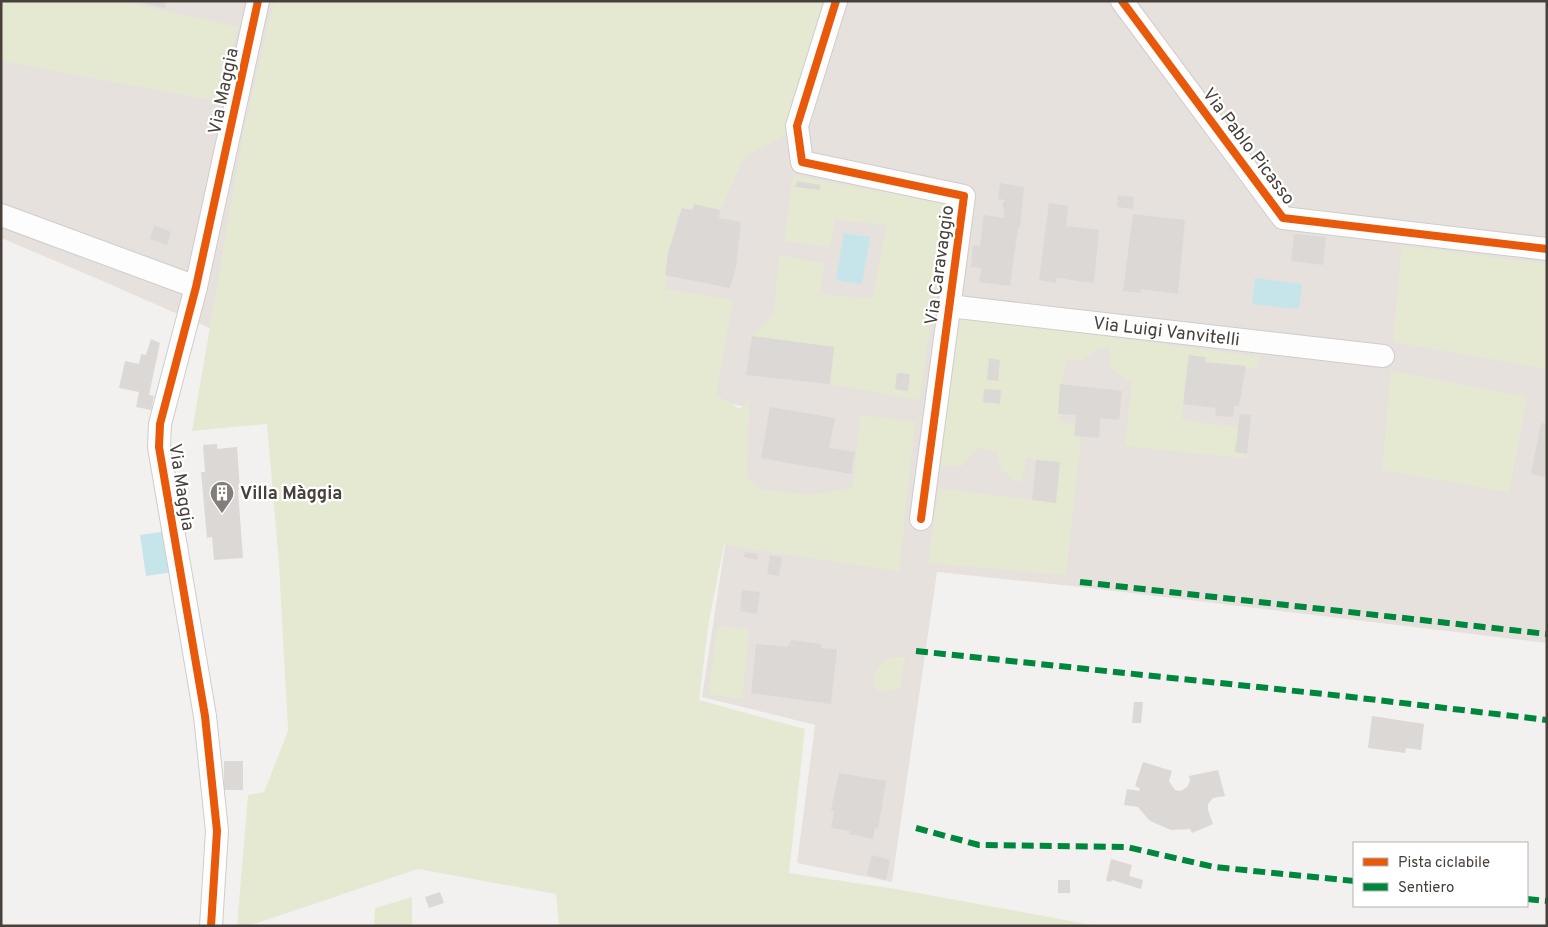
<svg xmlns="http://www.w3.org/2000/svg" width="1548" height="927" font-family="Overpass,sans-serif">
	<rect width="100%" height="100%" fill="#f3f1ef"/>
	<g fill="#e6e1dd">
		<path d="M1 1H289L223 334 98 279 1 238Z"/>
		<path d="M810 1H1547V643L1081 587 937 572 892 882 797 863 815 725 702 697 746 407 640 385 666 214Z"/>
	</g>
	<g fill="#e6e9d2">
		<path d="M1 1H121L238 27 217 101 1 61Z"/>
		<path d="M274 1H829L787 134 743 158 716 221 677 214 665 289 733 300 716 395 740 409 749 398 747 478 763 490 813 495 853 487 861 415 915 422 899 571 724 545 709 621 699 700 805 729 789 873 896 889 1098 926H559L556 894 418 869 248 926H237L248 795 264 792 288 731 279 564 267 424 192 431 244 130Z"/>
		<path d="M793 176 946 203 920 400 830 384 834 347 752 336 774 314 779 255 825 264 819 294 873 299 887 225 835 219 830 247 784 241Z"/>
		<path d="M1402 246 1547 264V369L1393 342Z"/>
		<path d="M959 317 1259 357 1257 369 1188 361 1182 420 1249 429 1245 458 1125 446 1132 382 1111 368 1109 347 1100 348 1084 359 1067 360 1063 376 1059 422 1082 425 1066 575 928 563 939 488 1055 503 1060 462 1026 458 1022 482 1015 480 1001 470 997 451 977 448 962 466H941L945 423Z"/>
		<path d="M1391 371 1527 397 1509 492 1382 470Z"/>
		<path d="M718 626 749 629 742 699 708 694Z"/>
		<path d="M892 657H905L900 688 881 692C866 684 878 660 892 657Z"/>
		<path d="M412 897V926H374L375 908Z"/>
	</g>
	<g fill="#c5e5eb">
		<path d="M844 233 870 237 862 284 836 280Z"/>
		<path d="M1255 278 1302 284 1299 309 1252 304Z"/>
		<path d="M167 531 173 572 146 576 140 535Z"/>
	</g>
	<g fill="#dbd8d6">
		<path d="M135 1H166L165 8Z"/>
		<path d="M797 181 820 185V190L795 187Z"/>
		<path d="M1000 183 1024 187 1020 227H1018L1010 286 979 282 981 268 971 267 973 245 980 246 984 215 1004 218V208L1002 205 1005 200 998 199Z"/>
		<path d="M1118 195 1134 197 1133 209 1117 207Z"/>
		<path d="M1049 203 1068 206 1066 226 1099 230 1094 283 1056 278V283L1039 280Z"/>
		<path d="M694 204 720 210 719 218 741 222 736 267 730 288 665 275 668 253 682 208 692 210Z"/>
		<path d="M1133 214 1185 220 1178 294 1141 289 1140 293 1123 291Z"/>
		<path d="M154 225 171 232 167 245 150 239Z"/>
		<path d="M1294 234 1326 237 1323 265 1291 261Z"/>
		<path d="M752 336 834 347 830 384 746 375Z"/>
		<path d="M151 339 160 343 149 395 154 396 151 410 136 407 139 392 119 388 125 361 139 364 141 354 146 355Z"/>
		<path d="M1189 355 1206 357 1205 362 1246 366 1239 406H1234L1233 417 1215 416 1216 408 1183 404Z"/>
		<path d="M989 358 1000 360 998 381 987 380Z"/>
		<path d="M897 373 910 374 908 391 895 389Z"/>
		<path d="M1060 384 1122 391 1119 420 1100 418 1099 438 1074 436 1076 415 1058 414Z"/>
		<path d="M984 389 1001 390 1000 404 983 402Z"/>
		<path d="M770 407 835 418 829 448 855 452 851 474 761 458Z"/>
		<path d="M1240 414 1251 415 1247 454 1235 452Z"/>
		<path d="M1541 423 1547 424V477L1531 474Z"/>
		<path d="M217 444V449L237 447 240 490H238L243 558 214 560 212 537 207 538 201 472H205L203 445Z"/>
		<path d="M1036 460 1060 462 1056 503 1032 500Z"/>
		<path d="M745 552 758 554 757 560 744 557Z"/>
		<path d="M770 555 782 557 779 576 767 574Z"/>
		<path d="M742 590 760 592 757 614 740 611Z"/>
		<path d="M792 640 821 644V648L837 649 831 704 751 693 756 644 787 647Z"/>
		<path d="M1134 702H1143L1141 723H1132Z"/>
		<path d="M1372 716 1424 724 1421 750 1406 748 1405 753 1368 748Z"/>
		<rect x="224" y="761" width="19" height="29"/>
		<path d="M1143 762 1172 771 1169 781 1175 790 1181 791 1187 787 1190 781 1189 776 1218 770 1225 796 1213 798 1208 804V810L1213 824 1192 833 1190 829 1171 830 1150 821 1138 807 1124 805 1127 789 1140 791 1139 788 1135 786Z"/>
		<path d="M839 773 886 781 878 829 875 828 873 839 849 834 850 831 831 828 834 811 831 810Z"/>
		<path d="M872 855 890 860 886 880 867 875Z"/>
		<path d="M1111 859 1132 865 1129 876 1143 880 1141 889 1112 880 1111 882 1106 881Z"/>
		<rect x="1058" y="880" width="12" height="13"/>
		<path d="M440 892 444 903 429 908 425 897Z"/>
	</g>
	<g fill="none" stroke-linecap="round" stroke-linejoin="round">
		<defs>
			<g id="street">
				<path d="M836 1 797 126 802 162 964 196 921 519"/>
				<path d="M1122 1 1283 218 1547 249"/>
				<path d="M1 215 196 287"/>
				<path id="s1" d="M949 306 1383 356"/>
				<path d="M211 926 217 831 205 716 159 447 160 424 196 287 258 1"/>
			</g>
		</defs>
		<use href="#street" stroke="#cfcdcb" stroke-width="24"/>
		<use href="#street" stroke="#fdfdfd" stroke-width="22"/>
		<g stroke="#00873e" stroke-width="6" stroke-dasharray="12 6" stroke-linecap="butt">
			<path d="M1080 582 1547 634"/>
			<path d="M916 651 1343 696 1547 720"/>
			<path d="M916 828 979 845 1127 847 1214 867 1354 881"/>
			<path d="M1527 899 1547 901"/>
		</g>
		<defs>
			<g id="cycleway">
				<path d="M836 1 797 126 802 162 964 196 921 519"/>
				<path d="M1122 1 1283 218 1547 249"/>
				<path d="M211 926 217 831 205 716 159 447 160 424 196 287 258 1"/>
			</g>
		</defs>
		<use href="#cycleway" stroke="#fff" stroke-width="11"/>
		<use href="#cycleway" stroke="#e8590c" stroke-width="8"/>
	</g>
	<defs>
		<symbol id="building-pin" viewBox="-11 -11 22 30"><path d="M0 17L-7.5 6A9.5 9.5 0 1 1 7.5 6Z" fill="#847e7a" stroke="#fff"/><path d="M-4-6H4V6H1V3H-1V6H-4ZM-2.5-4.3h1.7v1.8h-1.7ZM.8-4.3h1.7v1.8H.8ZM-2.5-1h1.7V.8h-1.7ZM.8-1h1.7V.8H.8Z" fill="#fff"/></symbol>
	</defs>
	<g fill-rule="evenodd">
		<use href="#building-pin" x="208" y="479" width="28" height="38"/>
	</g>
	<g text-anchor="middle" stroke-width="4.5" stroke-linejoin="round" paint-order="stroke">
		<g font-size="18" fill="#48403b" stroke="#fff">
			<text transform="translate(223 91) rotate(-78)" y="6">Via Maggia</text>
			<text transform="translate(1249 146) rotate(53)" y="6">Via Pablo Picasso</text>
			<text transform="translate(939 265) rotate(-82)" y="6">Via Caravaggio</text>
			<text dy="6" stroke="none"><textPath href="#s1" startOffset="219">Via Luigi Vanvitelli</textPath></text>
			<text transform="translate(182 487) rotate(81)" y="6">Via Maggia</text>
		</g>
		<g font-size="18" font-weight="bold" fill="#48403b" stroke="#fff" text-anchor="start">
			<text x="240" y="499">Villa Màggia</text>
		</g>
	</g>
	<rect width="1548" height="927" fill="none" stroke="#48403b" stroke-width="5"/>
	<rect x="1353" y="842" width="175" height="65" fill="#ffffff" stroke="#b6b3b1"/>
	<rect x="1363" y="858" width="25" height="8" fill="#e8590c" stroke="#b6b3b1"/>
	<text x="1398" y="867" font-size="15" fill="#48403b">Pista ciclabile</text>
	<rect x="1363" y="883" width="25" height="8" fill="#00873e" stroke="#b6b3b1"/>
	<text x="1398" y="892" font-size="15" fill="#48403b">Sentiero</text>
</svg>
